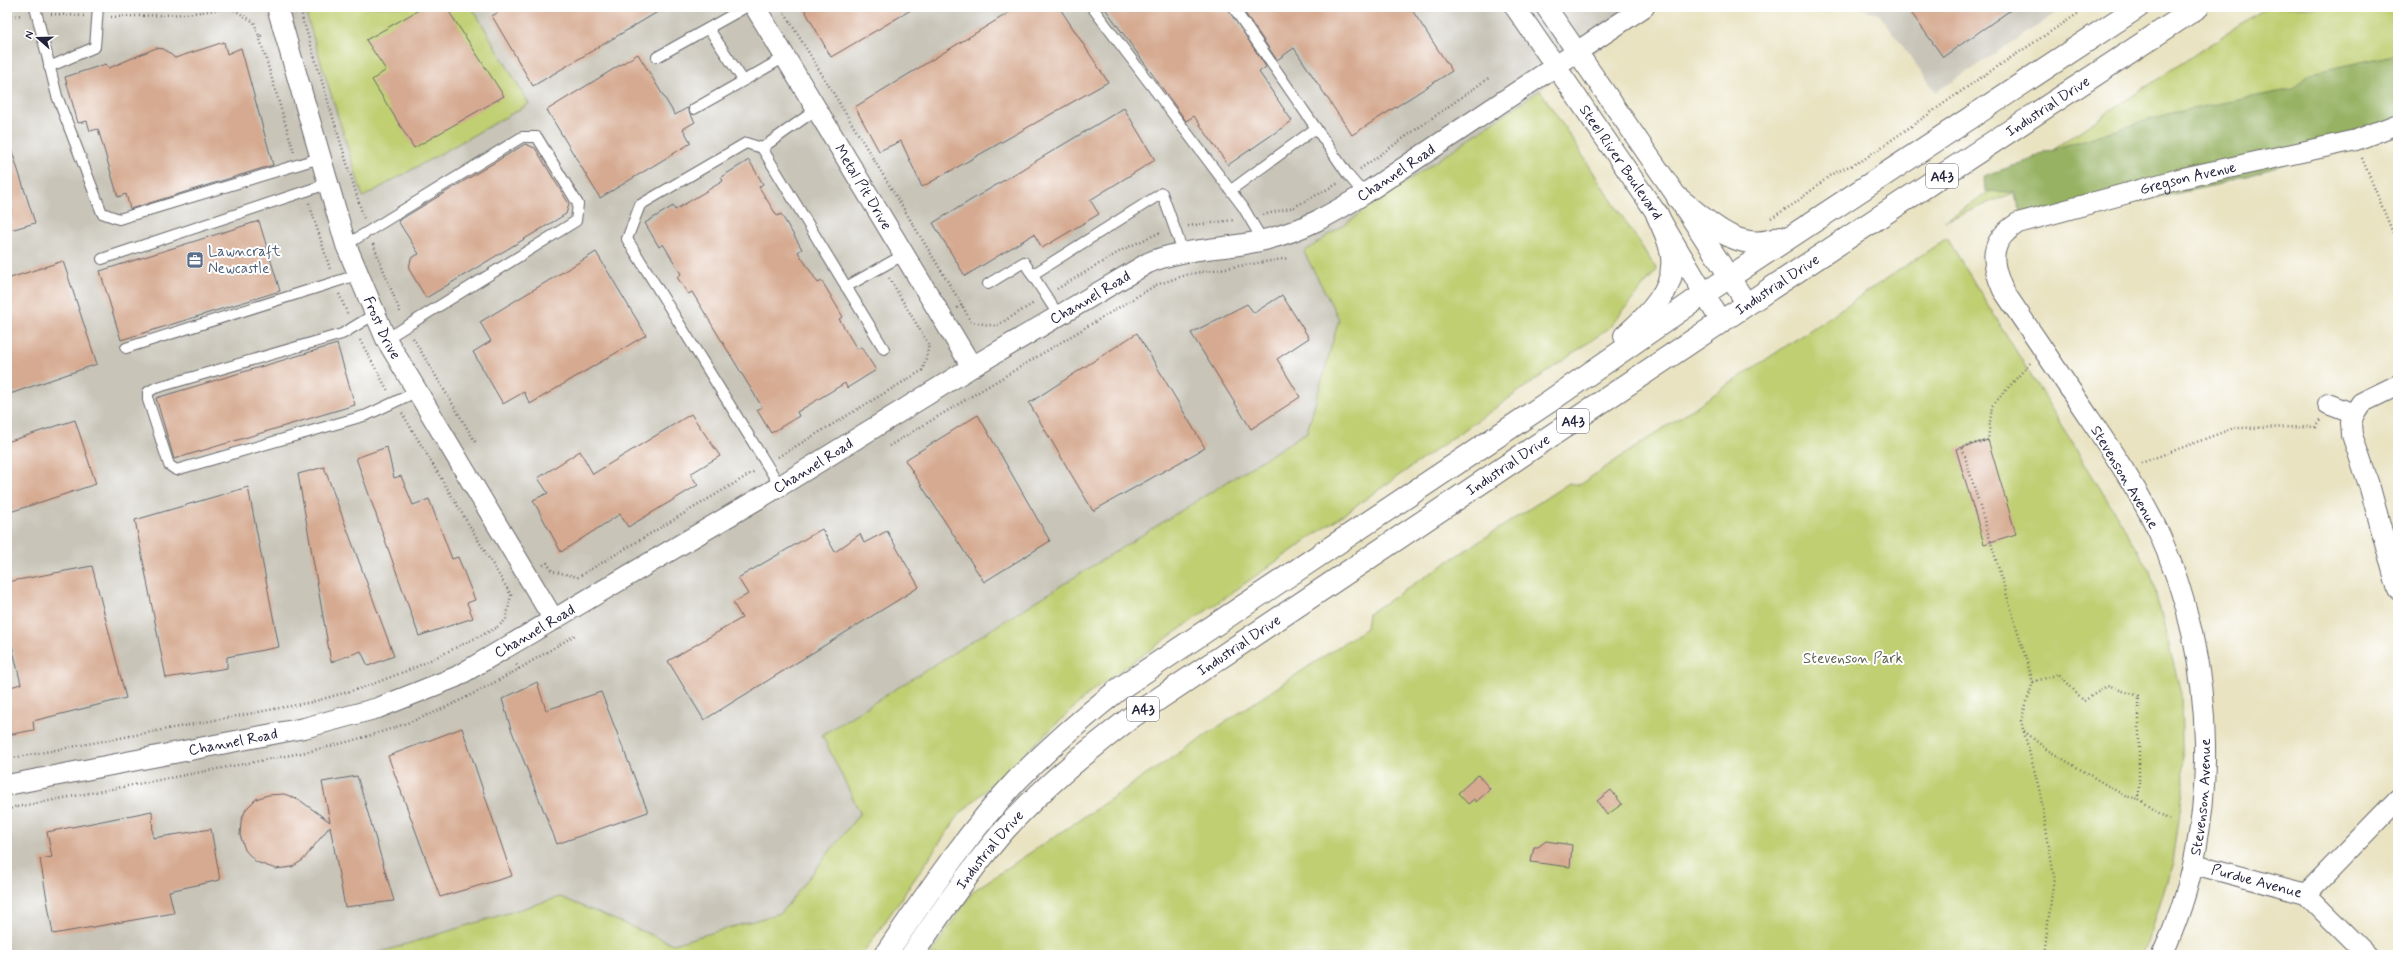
<svg xmlns="http://www.w3.org/2000/svg" width="2405" height="962" font-family="Mynerve,sans-serif">
	<rect width="100%" height="100%" fill="#fff"/>
	<filter id="ink" filterUnits="userSpaceOnUse"><feTurbulence type="fractalNoise" baseFrequency=".025" numOctaves="2"/><feDisplacementMap in="SourceGraphic" scale="8" xChannelSelector="R" yChannelSelector="G"/><feConvolveMatrix kernelMatrix="1 2 1 2 8 2 1 2 1" color-interpolation-filters="sRGB"/></filter>
	<filter id="wash" filterUnits="userSpaceOnUse"><feTurbulence type="fractalNoise" baseFrequency=".012" numOctaves="4" result="noise"/><feDisplacementMap in="SourceGraphic" scale="16" xChannelSelector="R" yChannelSelector="G"/><feGaussianBlur stdDeviation="0.9" result="paint"/><feColorMatrix in="noise" values="0 0 0 0 0 0 0 0 0 0 0 0 0 0 0 0 0 1.4 0 .05"/><feComposite in="paint" operator="in"/></filter>
	<g filter="url(#wash)">
		<rect width="100%" height="100%" fill="#e9e3c2"/>
		<g fill="#c8c4b8">
			<path d="M7 7H1661L1304 252 1339 319 1307 432 971 642 860 813 781 913 673 944 560 897 371 955H7Z"/>
			<path d="M1859 7H2066L1936 92 1880 15Z"/>
		</g>
		<g fill="#bfcf72" stroke="#707856">
			<path d="M313 7H472L529 104 363 197 307 17Z"/>
			<path d="M2266 7H2398V80L2042 181 1945 221Z"/>
			<path d="M1540 90 1657 270 1608 329 1093 690 959 815 862 955H371L560 897 673 944 781 913 860 813 822 735 1307 432 1339 319 1304 252Z"/>
			<path d="M1947 238 2150 570 2181 694 2183 790 2173 862 2148 943 2141 955H930L973 891 1366 628 1368 614 1569 483 1579 485Z"/>
		</g>
		<path fill="#97b264" stroke="#5c6a50" d="M2398 54V131L2216 185 2080 214 2023 220 2013 192 1985 191 1984 176 2030 160 2044 152 2171 113 2293 89 2310 73Z"/>
		<g id="blocks">
			<g fill="#d6aa91">
				<path d="M424 7H446L504 96 414 148 372 80 386 70 366 40Z"/>
				<path d="M507 7H666L533 86 492 16Z"/>
				<path d="M803 7H916L831 57Z"/>
				<path d="M1018 7H1059L1108 82 922 187 901 141 879 151 855 107Z"/>
				<path d="M1104 7H1227L1266 67 1259 72 1292 121 1228 165 1194 116 1186 121Z"/>
				<path d="M1241 7H1410L1452 71 1352 135 1294 48 1277 60Z"/>
				<path d="M1907 7H2015L1943 57Z"/>
				<path d="M224 42 227 54 241 48 273 165 130 209 126 194 118 197 98 129 90 131 87 121 78 123 65 77 106 64 109 68 156 48 164 49 175 58Z"/>
				<path d="M638 54 675 115 687 108 695 122 683 129 691 143 600 198 547 110Z"/>
				<path d="M1124 108 1155 160 1090 200 1099 214 1042 248 1034 234 965 276 933 223Z"/>
				<path d="M525 144 535 148 569 204 566 214 426 298 409 269 411 258 419 254 398 221Z"/>
				<path d="M7 145H10L35 223 7 231Z"/>
				<path d="M749 160 763 184 759 187 777 216 781 214 802 249 798 252 818 283 822 281 843 317 839 319 857 349 861 347 876 370 847 388 845 383 797 412 799 416 771 433 757 410 762 407 692 292 688 294 677 277 681 274 663 244 659 247 645 223 673 206 675 210 723 181 721 177Z"/>
				<path d="M259 221 280 291 121 340 100 271Z"/>
				<path d="M596 252 646 335 530 404 524 392 503 404 473 352 491 341 480 322Z"/>
				<path d="M63 261 97 364 7 395V279Z"/>
				<path d="M1282 295 1309 338 1277 359 1300 397 1251 429 1191 333 1247 304 1254 313Z"/>
				<path d="M1137 333 1205 448 1093 511 1029 403Z"/>
				<path d="M337 344 355 405 174 459 156 398Z"/>
				<path d="M691 414 720 456 690 474 698 485 628 527 620 514 561 552 533 500 548 493 538 478 580 451 593 474Z"/>
				<path d="M978 415 1050 541 984 582 905 460Z"/>
				<path d="M75 420 96 484 7 513V442Z"/>
				<path d="M1988 440 2016 534 1984 544 1956 449Z"/>
				<path d="M387 447 394 478 401 476 413 505 429 499 452 559 458 557 475 600 467 603 473 618 419 636 356 458Z"/>
				<path d="M324 467 394 656 368 666 361 651 331 662 298 474Z"/>
				<path d="M248 487 279 647 227 657V668L166 678 135 520Z"/>
				<path d="M822 529 835 552 860 534 864 543 887 531 919 587 704 720 668 661 742 618 733 603 748 594 738 578Z"/>
				<path d="M92 566 126 698 33 721 34 730 7 735V688L21 684 7 625V582Z"/>
				<path d="M537 682 546 710 601 692 648 812 557 844 511 729 502 699Z"/>
				<path d="M462 728 512 876 440 897 388 756Z"/>
				<path d="M1478 775 1490 789 1476 802 1474 799 1468 804 1458 793Z"/>
				<path d="M357 776 394 901 345 907 330 826 303 860 292 867 276 869 256 862 245 850 240 835 241 821 246 809 256 799 268 795 284 794 298 799 330 822 322 782Z"/>
				<path d="M1611 790 1622 804 1607 815 1597 801Z"/>
				<path d="M152 811 153 838 211 829 220 880 169 891 174 913 53 934 40 859 52 857 47 832Z"/>
				<path d="M1546 841 1572 845 1570 867 1531 862 1534 847H1538Z"/>
			</g>
		</g>
	</g>
	<g filter="url(#ink)">
		<use href="#blocks" fill-opacity="0" stroke="#68666a" stroke-width="1"/>
		<g fill="none" stroke-linecap="round" stroke-linejoin="round">
			<defs>
				<g id="service">
					<path d="M35 7 57 96 102 213 119 219 320 158"/>
					<path d="M1092 7 1243 207 1263 241"/>
					<path d="M1233 7 1348 175 1364 194"/>
					<path d="M709 29 743 80"/>
					<path d="M657 57 746 7"/>
					<path d="M49 67 95 47 98 7"/>
					<path d="M694 109 785 57"/>
					<path d="M817 109 762 148 884 349"/>
					<path d="M762 148 746 143 640 205 627 239 780 486"/>
					<path d="M1231 190 1316 128"/>
					<path d="M346 245 522 137H537L578 204 576 221 386 339"/>
					<path d="M102 259 327 184"/>
					<path d="M1032 275 1162 193 1183 252"/>
					<path d="M988 284 1024 262 1059 316"/>
					<path d="M846 287 905 254"/>
					<path d="M375 314 342 334 155 388 148 392V400L169 465 176 470 367 415 416 392"/>
					<path d="M126 348 357 275"/>
				</g>
				<g id="minor">
					<path id="s1" d="M277 7 346 245 386 339 554 620"/>
					<path id="s2" d="M755 7 972 367"/>
					<path id="s3" d="M1515 7 1657 214 1721 322"/>
					<path d="M1546 7 1678 198 1747 304"/>
					<path d="M2398 385 2361 403 2354 414 2351 423 2352 435 2370 488 2398 590"/>
					<path d="M2328 404 2354 414"/>
					<path id="s4" d="M7 785 304 728 378 708 456 677 780 486 972 367 1148 263C1185 247 1225 250 1264 240 1302 231 1332 214 1364 194L1644 7"/>
					<path id="s5" d="M2194 864 2306 894 2367 955"/>
					<path d="M2306 894 2398 799"/>
					<path id="s6" d="M2162 955C2223 827 2217 659 2158 531 2139 491 2113 453 2088 416 2060 374 2031 332 2003 290 1990 261 1989 241 2018 223L2183 178 2356 140 2398 124"/>
				</g>
				<g id="trunk">
					<path d="M1678 198C1708 222 1740 256 1781 237"/>
					<path d="M1625 336C1647 317 1676 289 1672 257 1671 242 1663 228 1657 214"/>
					<path d="M885 955C927 894 968 832 1019 778 1051 746 1084 717 1119 689L1550 401 1704 294 2138 7"/>
					<path id="s7" d="M912 955C940 914 968 873 1000 835 1039 790 1086 752 1133 716L1764 293 2198 7"/>
				</g>
			</defs>
			<use href="#service" stroke="#68666a" stroke-width="12"/>
			<use href="#minor" stroke="#68666a" stroke-width="22"/>
			<use href="#trunk" stroke="#68666a" stroke-width="24"/>
			<g stroke="#68666a" stroke-width="2.5" stroke-dasharray="1 3" stroke-linecap="butt">
				<path d="M302 7 301 10 304 26"/>
				<path d="M781 7 962 305"/>
				<path d="M51 14 84 16"/>
				<path d="M7 16 22 15"/>
				<path d="M111 17 186 14 231 8 254 22 259 36 264 35"/>
				<path d="M305 26 364 219"/>
				<path d="M259 36 294 152"/>
				<path d="M2362 158 2398 245"/>
				<path d="M1360 169 1490 77"/>
				<path d="M309 203 330 269"/>
				<path d="M1263 215 1294 207 1339 183"/>
				<path d="M1771 218 1794 204 1832 174 1863 160 1983 76 2088 7"/>
				<path d="M1188 226 1234 220"/>
				<path d="M373 244 401 314"/>
				<path d="M1057 289 1124 249 1161 232"/>
				<path d="M339 294 348 315"/>
				<path d="M957 308 962 305 971 322 996 326 1034 303"/>
				<path d="M413 338 476 443"/>
				<path d="M360 340 388 391"/>
				<path d="M2030 363 1992 406 1988 440 1962 447 2033 682 2021 721 2040 792 2054 877 2044 955"/>
				<path d="M402 413 511 595 506 620 496 628"/>
				<path d="M889 446 1156 285 1189 274 1289 258"/>
				<path d="M778 457 923 370 929 345 889 278"/>
				<path d="M2141 463 2234 428 2315 427 2320 419"/>
				<path d="M543 565 547 563 552 571 578 577 755 471"/>
				<path d="M519 669 575 635"/>
				<path d="M2033 682 2059 674 2084 701 2107 686 2139 696V799L2169 820"/>
				<path d="M2024 731 2046 749 2125 796 2139 799"/>
				<path d="M7 759 312 702 365 687 414 668 496 628"/>
				<path d="M17 807 306 752C346 743 385 732 423 717 456 704 488 686 519 669L516 664"/>
				<path d="M7 810 17 806"/>
			</g>
			<use href="#service" stroke="#fff" stroke-width="10"/>
			<use href="#minor" stroke="#fff" stroke-width="20"/>
			<use href="#trunk" stroke="#fff" stroke-width="22"/>
		</g>
	</g>
	<defs>
		<symbol id="office-square" viewBox="-11 -11 22 22"><rect x="-9" y="-9" width="18" height="18" rx="4" fill="#5c6f8a" stroke="#fff"/><path d="M-6-3h4V-5.5h4V-3h4V5H-6ZM-1-4.5V-3h2v-1.5ZM-6 0V1H6V0Z" fill="#fff"/></symbol>
	</defs>
	<g fill-rule="evenodd">
		<use href="#office-square" x="185" y="250" width="20" height="20"/>
	</g>
	<g text-anchor="middle" stroke-width="4" stroke-linejoin="round" paint-order="stroke">
		<g fill="#fff" stroke="#646476" stroke-width="1">
			<rect x="1926" y="164" width="32" height="24" rx="3"/>
			<rect x="1557" y="409" width="32" height="24" rx="3"/>
			<rect x="1127" y="697" width="32" height="24" rx="3"/>
		</g>
		<g font-size="14" font-weight="bold" fill="#22223b">
			<text x="1942" y="181">A43</text>
			<text x="1573" y="426">A43</text>
			<text x="1143" y="714">A43</text>
		</g>
		<g font-size="15" fill="#22223b" stroke="#fff">
			<text dy="5" stroke="none"><textPath href="#s7" startOffset="1427">Industrial Drive</textPath></text>
			<text dy="5" stroke="none"><textPath href="#s3" startOffset="188">Steel River Boulevard</textPath></text>
			<text dy="5" stroke="none"><textPath href="#s4" startOffset="1537">Channel Road</textPath></text>
			<text dy="5" stroke="none"><textPath href="#s6" startOffset="977">Gregson Avenue</textPath></text>
			<text dy="5" stroke="none"><textPath href="#s2" startOffset="210">Metal Pit Drive</textPath></text>
			<text dy="5" stroke="none"><textPath href="#s7" startOffset="1103">Industrial Drive</textPath></text>
			<text dy="5" stroke="none"><textPath href="#s4" startOffset="1202">Channel Road</textPath></text>
			<text dy="5" stroke="none"><textPath href="#s1" startOffset="338">Frost Drive</textPath></text>
			<text dy="5" stroke="none"><textPath href="#s7" startOffset="779">Industrial Drive</textPath></text>
			<text dy="5" stroke="none"><textPath href="#s4" startOffset="878">Channel Road</textPath></text>
			<text transform="translate(2125 477) rotate(59)" y="5">Stevenson Avenue</text>
			<text dy="5" stroke="none"><textPath href="#s4" startOffset="554">Channel Road</textPath></text>
			<text dy="5" stroke="none"><textPath href="#s7" startOffset="455">Industrial Drive</textPath></text>
			<text dy="5" stroke="none"><textPath href="#s4" startOffset="230">Channel Road</textPath></text>
			<text dy="5" stroke="none"><textPath href="#s6" startOffset="164">Stevenson Avenue</textPath></text>
			<text dy="5" stroke="none"><textPath href="#s7" startOffset="131">Industrial Drive</textPath></text>
			<text dy="5" stroke="none"><textPath href="#s5" startOffset="65">Purdue Avenue</textPath></text>
		</g>
		<g font-size="15" fill="#4e5e75" stroke="#fff" text-anchor="start">
			<text x="208" y="256">Lawncraft<tspan x="208" dy="17">Newcastle</tspan></text>
		</g>
		<g font-size="15" fill="#595f4e" stroke="#fff">
			<text x="1853" y="663">Stevenson Park</text>
		</g>
	</g>
	<rect width="2405" height="962" fill="none" stroke="#fff" stroke-width="24"/>
	<g transform="translate(38 38) rotate(290)" stroke="#ffffff" stroke-width="3" paint-order="stroke">
	<path d="M0-3L7 15L0 10L-7 15Z" fill="#22223b"/>
	<text y="-6" font-size="11" font-weight="bold" text-anchor="middle" fill="#22223b">N</text>
	</g>
</svg>
